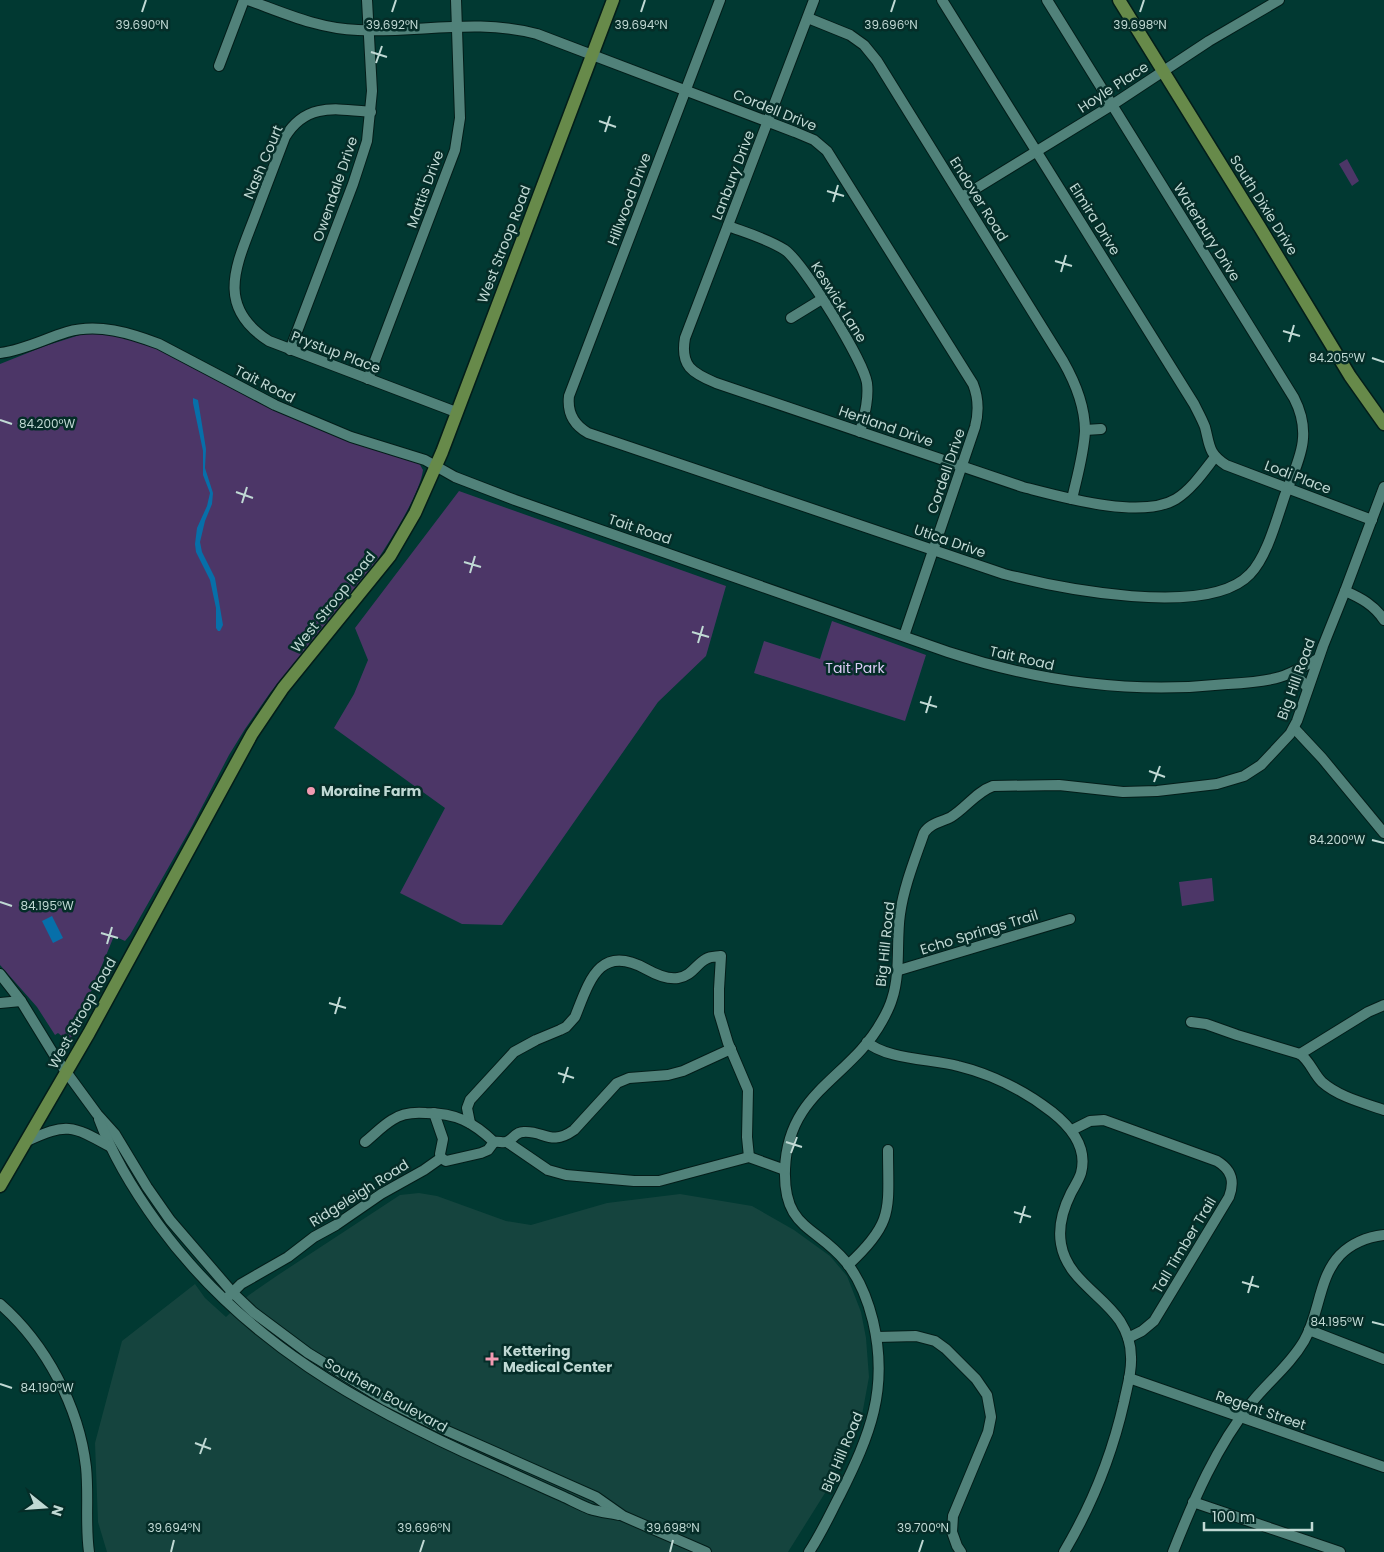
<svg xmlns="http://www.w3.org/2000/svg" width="1384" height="1552" font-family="Poppins,sans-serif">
	<rect width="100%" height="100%" fill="#013932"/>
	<path fill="#15443e" d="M419 1193 437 1196 506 1221 531 1225 607 1203 680 1194 752 1206 794 1230 830 1256 847 1276 861 1312 866 1338 869 1377 862 1415 825 1493 788 1552H107L98 1522 95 1443 122 1341 195 1284 205 1298 226 1317 249 1295 278 1275 400 1195Z"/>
	<g fill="#4c3667">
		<path d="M1347 159 1359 181 1352 186 1339 164Z"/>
		<path d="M86 333H106L153 345 189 364 419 463 423 470C420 494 390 541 376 562L270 693 245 729 229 755 192 826 130 935 125 941 114 936 70 1043 58 1033 55 1035 37 1007 0 965V364L45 346Z"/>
		<path d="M459 491 726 586 706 656 658 702 502 925 462 924 400 893 445 808 334 728 354 694 368 660 355 628Z"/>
		<path d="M832 621 926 655 905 721 754 673 764 641 820 659Z"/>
		<path d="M1212 878 1214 901 1182 906 1179 882Z"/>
	</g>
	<g fill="#076fa9">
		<path d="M193 398 198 400 206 449 205 468 213 493 212 504 205 521 200 542 202 552 215 578 223 625 220 631H218L216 628V608L210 580 196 552 195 544 197 528 207 506 210 493 203 475V451L193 403Z"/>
		<path d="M52 916 63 938 53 943 42 921Z"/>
	</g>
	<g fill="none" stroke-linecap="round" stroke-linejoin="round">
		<defs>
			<g id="minor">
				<path d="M248 0C284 13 319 29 358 30 417 33 478 18 537 34L795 132 814 140 827 151 973 384C979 399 979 412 975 427L904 636"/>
				<path d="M720 0 569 396C567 413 574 425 588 433L1004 574C1058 588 1208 619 1250 574 1267 557 1277 518 1285 495 1299 459 1313 435 1294 398L1047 0"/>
				<path d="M814 0 685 338C680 366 692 373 716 383L1023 487C1062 497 1141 520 1176 499 1192 489 1204 471 1215 457"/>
				<path d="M942 0 1194 404C1198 412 1202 419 1205 427 1210 446 1208 453 1226 465L1372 520"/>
				<path d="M808 18 850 35 864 45 877 61 1063 361C1075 382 1085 406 1085 431 1084 453 1077 477 1072 499"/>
				<path d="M219 66 244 0"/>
				<path d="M371 112C336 109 306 102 285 137 275 163 265 190 255 216 237 264 214 306 269 341L456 412"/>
				<path d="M962 197 1112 105 1209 41 1279 0"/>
				<path d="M728 226C747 233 768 239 785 250 804 264 863 360 867 383 869 400 864 416 860 432"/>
				<path d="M791 318 822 299"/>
				<path d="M290 350 353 184 367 141 372 91 367 0"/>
				<path d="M0 353C24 350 44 339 67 332 98 323 130 333 159 344L275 405 351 437 425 460 455 477 515 500 948 652C1039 682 1133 694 1227 684 1245 683 1264 682 1280 677 1294 673 1305 665 1318 659"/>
				<path d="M368 379 455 150 460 118 456 0"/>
				<path d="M1085 430 1101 429"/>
				<path d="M1345 591C1361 598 1374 605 1384 620"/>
				<path d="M1294 673 1308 688"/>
				<path d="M1294 728 1322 758 1384 833"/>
				<path d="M896 971 1070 919"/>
				<path d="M0 974 21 1001 56 1058 97 1114 115 1134 147 1187 170 1220 232 1292 253 1312 308 1353 385 1400 445 1430 596 1497 623 1516 706 1552"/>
				<path d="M0 1003 21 1001"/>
				<path d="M1191 1022 1206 1024 1237 1035 1300 1054C1310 1061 1313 1073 1322 1082 1339 1097 1364 1103 1384 1110"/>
				<path d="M867 1042C885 1059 932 1059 958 1066 991 1074 1025 1091 1052 1112 1071 1127 1088 1147 1081 1173 1079 1180 1074 1187 1071 1193 1063 1209 1058 1227 1061 1244 1067 1279 1102 1294 1120 1321 1127 1332 1131 1344 1131 1357 1132 1372 1127 1387 1124 1402 1112 1455 1092 1505 1064 1552"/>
				<path d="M1300 1054 1368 1012 1384 1005"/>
				<path d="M434 1113 443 1139 440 1154 441 1158"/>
				<path d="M99 1119C113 1157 134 1191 158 1224 244 1342 362 1407 493 1465 516 1475 539 1486 562 1496 571 1500 580 1505 590 1509 599 1512 610 1513 619 1515"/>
				<path d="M470 1123 467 1108 470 1100 514 1052 536 1040 560 1030 566 1027 575 1017C589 982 599 943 646 969 655 974 667 980 678 978 692 976 696 964 706 959 711 956 716 957 721 956L719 989V1013L728 1043 748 1090 747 1137 749 1157"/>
				<path d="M1072 1130 1090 1121 1104 1120 1217 1161C1232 1170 1235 1181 1229 1197L1154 1321 1142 1331 1128 1338"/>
				<path d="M27 1141C66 1123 72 1125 109 1146"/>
				<path d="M365 1142C374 1135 382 1126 392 1120 402 1113 414 1112 426 1113 456 1113 473 1122 494 1142"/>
				<path d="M494 1142C499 1141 502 1143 506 1142 513 1140 515 1132 523 1132 544 1130 550 1147 574 1130L617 1083 629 1078 668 1075 683 1071 731 1049"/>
				<path d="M507 1142 548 1170 566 1175 634 1181H659L749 1157 785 1170"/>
				<path d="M441 1158 446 1161 481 1153 488 1150 494 1142"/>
				<path d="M848 1265C895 1222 888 1209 888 1150"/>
				<path d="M229 1296 241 1284 288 1257 314 1237 336 1225 381 1194 424 1170 441 1158"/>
				<path d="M0 1304C46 1344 79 1407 86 1467 89 1496 85 1524 89 1552"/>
				<path d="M1309 1330 1384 1359"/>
				<path d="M877 1337 916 1336 935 1341 946 1349 976 1379 987 1395 991 1417 988 1432 953 1516 952 1532 957 1546 961 1552"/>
				<path d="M1129 1378 1384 1467"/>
				<path d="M1193 1502 1340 1552"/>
				<path d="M809 1552C821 1534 830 1514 840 1495 870 1435 889 1389 873 1321 868 1301 859 1278 846 1262 815 1225 783 1229 785 1169 788 1091 850 1079 882 1021 886 1014 890 1006 892 999 901 972 896 941 900 914 904 886 915 859 924 833 930 823 942 822 951 817 966 808 976 792 993 786L1059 785 1123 792 1157 791 1217 784 1244 776 1261 765 1290 734 1297 721 1323 646 1345 591 1384 487"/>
				<path d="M1173 1552C1194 1499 1216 1447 1252 1402 1269 1381 1290 1365 1304 1341 1320 1314 1318 1278 1340 1255 1353 1242 1367 1237 1384 1235"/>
			</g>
			<g id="major">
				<path d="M1119 0 1261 229 1350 376 1384 424"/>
				<path d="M0 1186 89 1033 252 734 283 688 390 556 415 513 442 452 613 0"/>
			</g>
		</defs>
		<use href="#minor" stroke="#031d19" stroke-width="12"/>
		<use href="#major" stroke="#031d19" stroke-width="15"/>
		<use href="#minor" stroke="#51827a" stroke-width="10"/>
		<use href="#major" stroke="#678a4a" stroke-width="12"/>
	</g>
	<path fill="none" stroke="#c0d9d4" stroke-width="2" d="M142 12 146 0M392 12 396 0M641 12 645 0M891 12 895 0M1140 12 1144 0M371 52 387 57M376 63 382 46M599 121 616 127M605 132 610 116M827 191 844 196M833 202 838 185M1055 261 1072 266M1061 272 1066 255M1283 331 1300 336M1289 342 1294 325M1372 358 1384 362M0 420 12 424M236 492 253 498M242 503 247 487M464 562 481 567M470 573 475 556M692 632 709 637M698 643 703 626M920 702 937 707M926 713 931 696M1149 771 1165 777M1154 782 1160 766M1372 840 1384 843M0 902 12 906M101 933 118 938M107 944 112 927M329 1003 346 1008M335 1014 340 997M558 1073 574 1078M563 1083 568 1067M786 1142 802 1147M791 1153 797 1137M1014 1212 1031 1217M1020 1223 1025 1206M1242 1282 1259 1287M1248 1293 1253 1276M1372 1322 1384 1325M0 1384 12 1388M195 1443 211 1449M200 1454 206 1438M171 1552 174 1540M420 1552 424 1540M670 1552 673 1540M919 1552 923 1540"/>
	<g fill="#f19ab1" stroke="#052d28" stroke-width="2">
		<circle cx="311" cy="791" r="5"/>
		<path d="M489.5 1351.5h5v5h5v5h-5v5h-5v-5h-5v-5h5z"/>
	</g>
	<g text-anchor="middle" stroke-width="5" stroke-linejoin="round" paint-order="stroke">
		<g font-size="14" fill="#c0d9d4" stroke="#052d28">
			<text transform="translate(1113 87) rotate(-33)" y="5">Hoyle Place</text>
			<text transform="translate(775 110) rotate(22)" y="5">Cordell Drive</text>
			<text transform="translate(263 162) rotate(-67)" y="5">Nash Court</text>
			<text transform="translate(733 175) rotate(-69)" y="5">Lanbury Drive</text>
			<text transform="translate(335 189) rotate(-71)" y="5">Owendale Drive</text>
			<text transform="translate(425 189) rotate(-70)" y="5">Mattis Drive</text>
			<text transform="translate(629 199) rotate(-69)" y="5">Hillwood Drive</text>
			<text transform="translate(979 199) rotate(58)" y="5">Endover Road</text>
			<text transform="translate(1264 205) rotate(58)" y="5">South Dixie Drive</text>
			<text transform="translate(1095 219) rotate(58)" y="5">Elmira Drive</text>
			<text transform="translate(1207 232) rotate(58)" y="5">Waterbury Drive</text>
			<text transform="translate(504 244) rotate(-69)" y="5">West Stroop Road</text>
			<text transform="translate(839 302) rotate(58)" y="5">Keswick Lane</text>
			<text transform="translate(336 352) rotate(21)" y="5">Prystup Place</text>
			<text transform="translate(265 384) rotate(27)" y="5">Tait Road</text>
			<text transform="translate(886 426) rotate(19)" y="5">Hertland Drive</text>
			<text transform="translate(946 471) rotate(-71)" y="5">Cordell Drive</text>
			<text transform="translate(1298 477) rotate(21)" y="5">Lodi Place</text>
			<text transform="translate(640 529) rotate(19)" y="5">Tait Road</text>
			<text transform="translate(950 541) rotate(19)" y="5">Utica Drive</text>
			<text transform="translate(333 602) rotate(-51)" y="5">West Stroop Road</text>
			<text transform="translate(1022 658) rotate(13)" y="5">Tait Road</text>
			<text transform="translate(1296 679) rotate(-70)" y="5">Big Hill Road</text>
			<text transform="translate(979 932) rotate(-17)" y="5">Echo Springs Trail</text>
			<text transform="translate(885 944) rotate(-84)" y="5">Big Hill Road</text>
			<text transform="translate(82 1013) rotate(-61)" y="5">West Stroop Road</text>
			<text transform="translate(359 1193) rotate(-32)" y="5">Ridgeleigh Road</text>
			<text transform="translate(1184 1245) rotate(-59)" y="5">Tall Timber Trail</text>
			<text transform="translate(386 1395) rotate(29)" y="5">Southern Boulevard</text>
			<text transform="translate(1261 1410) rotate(19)" y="5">Regent Street</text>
			<text transform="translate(842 1452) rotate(-67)" y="5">Big Hill Road</text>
		</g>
		<g font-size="14" fill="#ddccf7" stroke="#052d28">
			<text x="855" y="673">Tait Park</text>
		</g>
		<g font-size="14" font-weight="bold" fill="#c0d9d4" stroke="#052d28" text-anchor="start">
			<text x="321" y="796">Moraine Farm</text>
			<text x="503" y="1356">Kettering<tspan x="503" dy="16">Medical Center</tspan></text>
		</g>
	</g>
	<g font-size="12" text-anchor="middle" fill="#c0d9d4" stroke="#052d28" stroke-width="5" stroke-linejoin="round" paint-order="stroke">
		<text x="142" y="29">39.690°N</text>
		<text x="392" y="29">39.692°N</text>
		<text x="641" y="29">39.694°N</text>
		<text x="891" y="29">39.696°N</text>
		<text x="1140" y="29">39.698°N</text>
		<text x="1337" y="362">84.205°W</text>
		<text x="47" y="428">84.200°W</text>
		<text x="1337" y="844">84.200°W</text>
		<text x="47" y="910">84.195°W</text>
		<text x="1337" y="1326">84.195°W</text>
		<text x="47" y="1392">84.190°W</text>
		<text x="174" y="1532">39.694°N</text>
		<text x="424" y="1532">39.696°N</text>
		<text x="673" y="1532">39.698°N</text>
		<text x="923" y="1532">39.700°N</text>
	</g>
	<g transform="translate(45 1507) rotate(107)" stroke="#052d28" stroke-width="4" paint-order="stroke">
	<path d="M0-4L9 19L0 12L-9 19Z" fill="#c0d9d4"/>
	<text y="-8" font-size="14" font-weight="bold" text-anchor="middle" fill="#c0d9d4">N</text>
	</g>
	<path d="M1204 1522v8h108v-8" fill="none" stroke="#c0d9d4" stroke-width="2.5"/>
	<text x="1212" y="1522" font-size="15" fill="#c0d9d4" stroke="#052d28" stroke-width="4" paint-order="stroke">100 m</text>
</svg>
